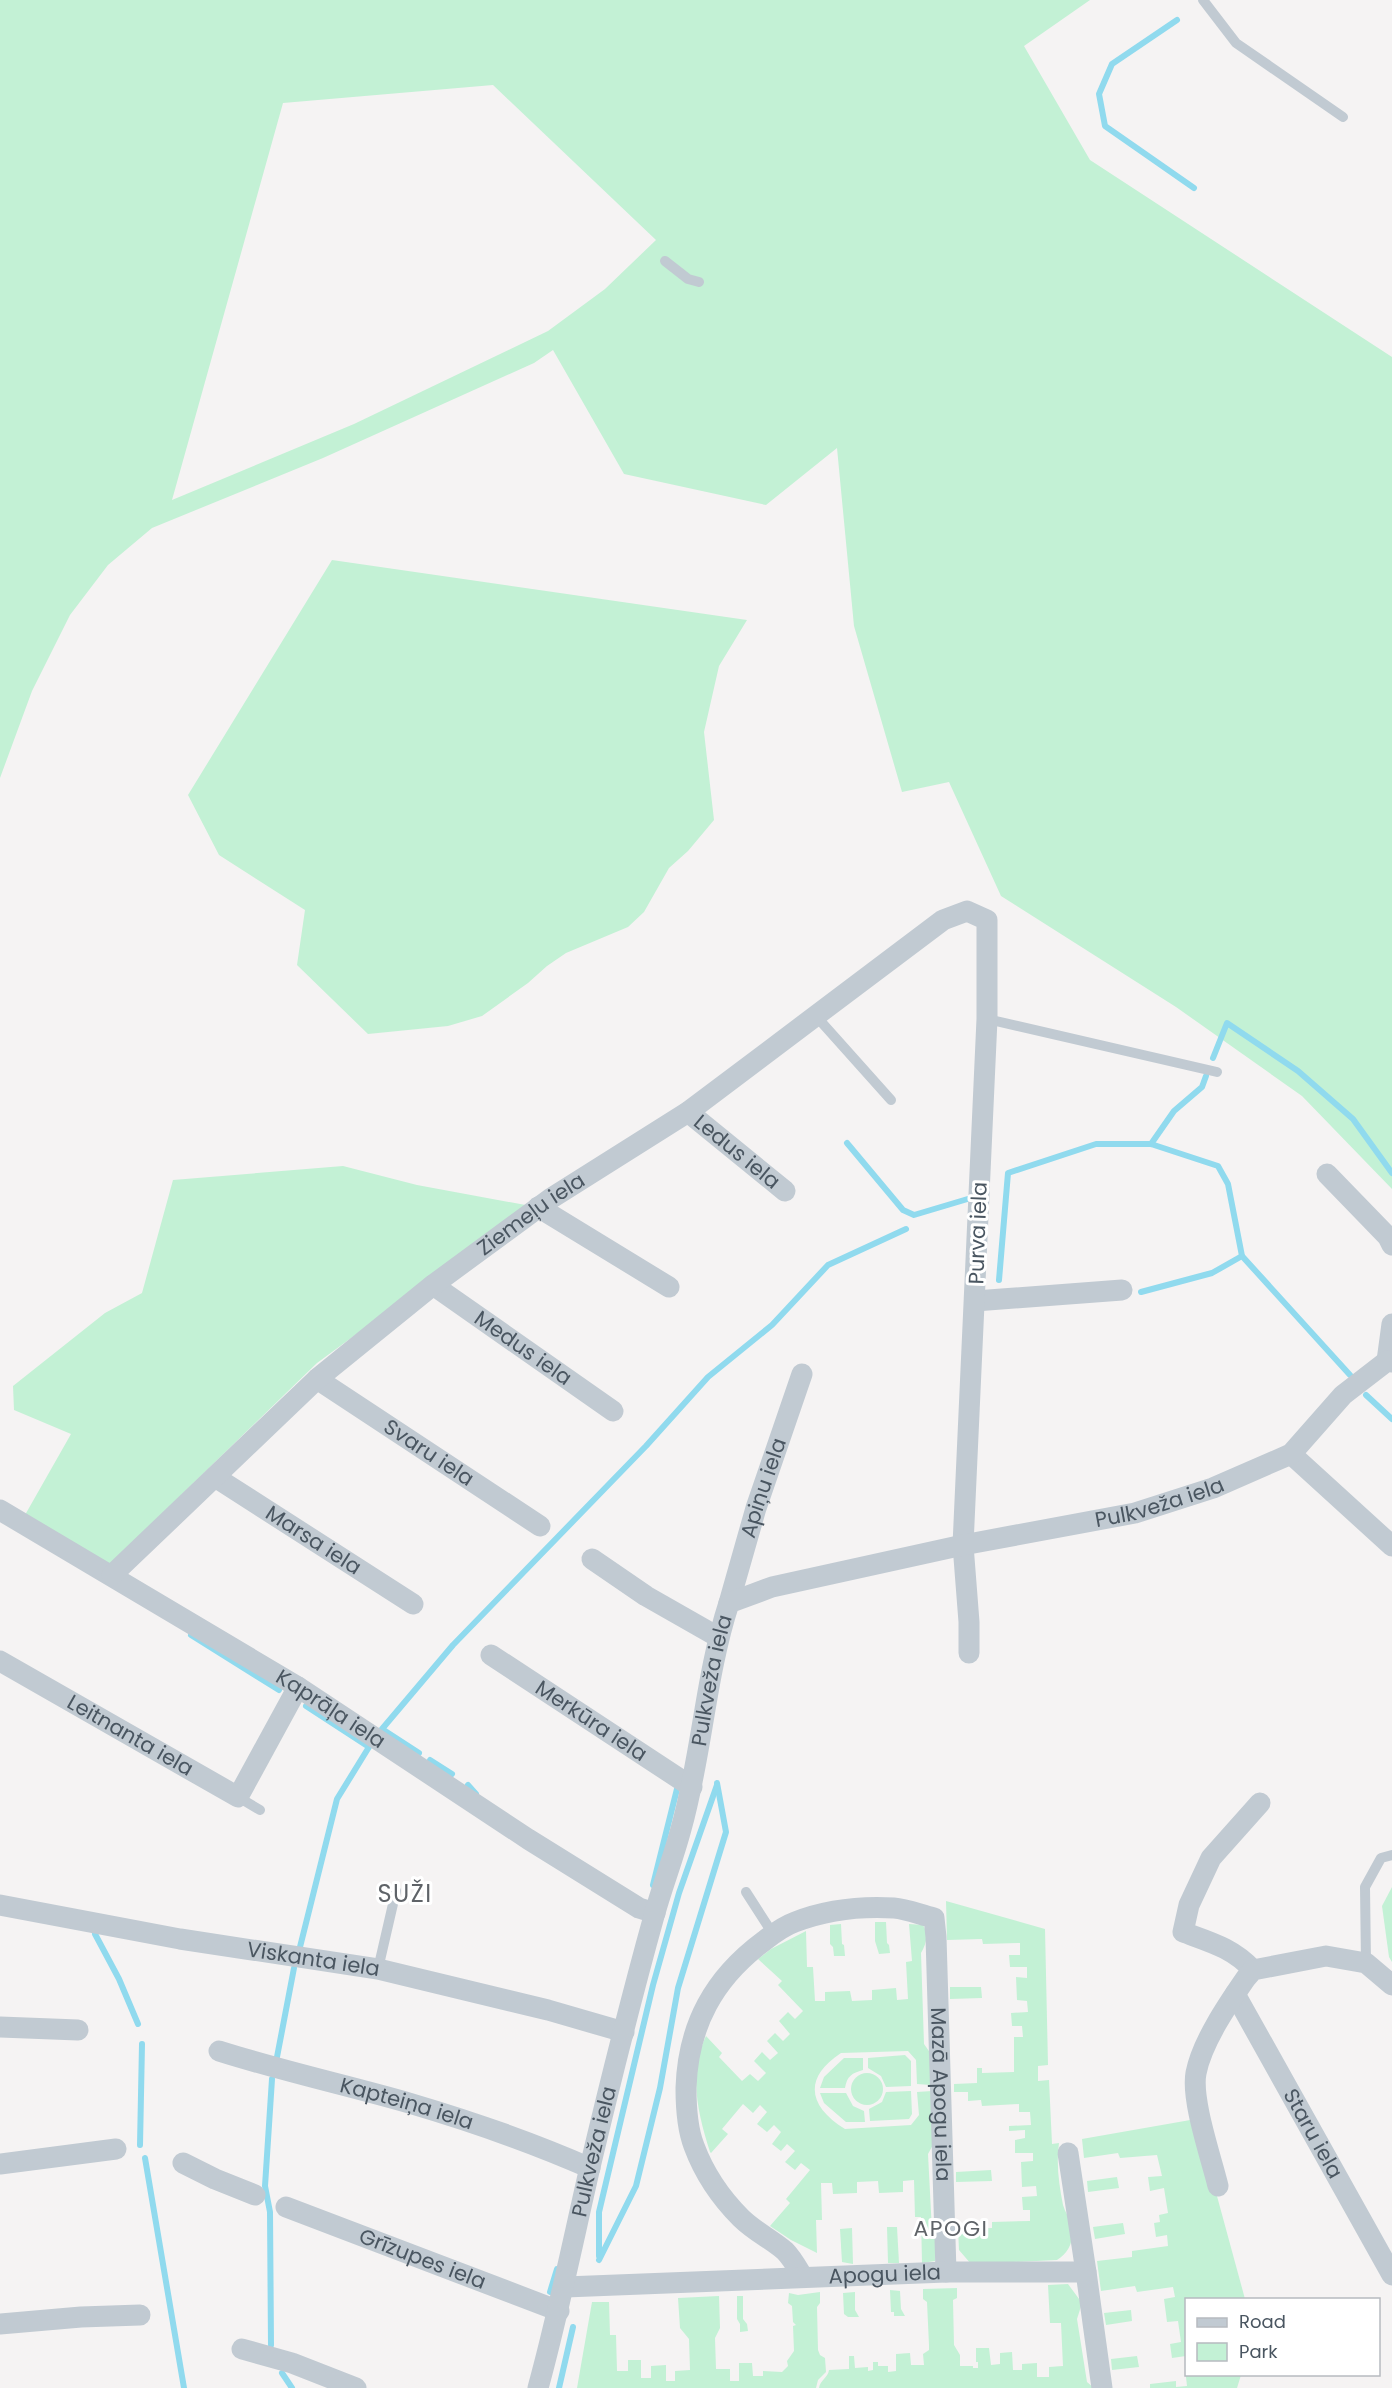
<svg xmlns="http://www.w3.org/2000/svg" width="1392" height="2388" font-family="Poppins,sans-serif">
	<rect width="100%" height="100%" fill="#f5f3f3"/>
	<g fill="#c3f1d5" fill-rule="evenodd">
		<path d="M0 0H1090L1024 46 1090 160 1392 357V1189L1302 1096 1176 1007 1001 896 949 782 902 792 854 626 837 448 766 505 624 474 553 350 534 363 323 458 152 528 108 565 70 615 32 691 0 778ZM493 85 656 240 605 289 548 331 354 424 172 500 283 103Z"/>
		<path d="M332 560 747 620 719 666 704 732 714 820 688 851 669 868 644 912 628 927 566 953 547 966 528 983 482 1016 448 1026 368 1034 297 965 305 910 219 855 188 795Z"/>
		<path d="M343 1166 417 1185 531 1206 317 1363 110 1564 25 1515 71 1434 14 1410 13 1386 105 1313 142 1293 173 1180Z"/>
		<path d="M1392 1887V1962L1389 1957 1382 1906Z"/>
		<path d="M946 1901 1045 1929 1048 2065 1038 2066V2081L1049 2080 1052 2144 1059 2143C1056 2164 1059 2185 1063 2205 1065 2212 1069 2217 1071 2223 1075 2239 1070 2252 1057 2260L971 2264 959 2250 958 2229 992 2228V2222L1030 2221V2210H1023L1022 2197 1037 2196 1036 2186 1022 2187 1021 2162 1033 2161V2153H1015V2140L1025 2138V2130L1009 2131V2126L1031 2125 1030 2112H1019V2104L982 2106 981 2100 968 2101V2092H954V2084L977 2083V2068H982V2073L1014 2072V2037H1023L1022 2026H1012L1011 2013 1028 2012 1027 2001 1017 2000 1016 1977 1027 1978V1967H1010L1009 1955H1020V1943L983 1944 982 1939 947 1940Z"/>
		<path d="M875 1922H886L887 1943 889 1945 890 1953 879 1954 875 1941Z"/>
		<path d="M841 1924 842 1944 844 1945 845 1956H834L833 1947 830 1944V1925Z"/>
		<path d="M909 1924 923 1925C929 1935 926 1944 921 1953L924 2044 931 2054V2085L917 2084 916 2060 908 2051 841 2053C803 2078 808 2106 845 2129L911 2125 919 2115 917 2092 932 2091 934 2143 928 2154 932 2231 937 2240 935 2261 922 2263 921 2217H915L914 2180 903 2181V2192L879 2193 878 2181 857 2182V2193L833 2194 832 2183H821L822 2220H816L817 2253 791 2240 770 2226 790 2203 786 2199 810 2170 801 2163 795 2170 785 2162 795 2151 787 2144 781 2151 772 2144 781 2132 774 2125 767 2132 757 2124 767 2112 760 2105 753 2113 743 2104 722 2129 728 2134 711 2153 710 2152C698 2114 688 2074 706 2036L722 2053 719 2057 742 2081 750 2074 758 2081 766 2073 754 2061 762 2052 770 2060 778 2053 767 2041 775 2033 783 2041 790 2034 779 2021 788 2012 795 2019 803 2011 778 1985 782 1981 758 1959 771 1949 806 1931 807 1967H813L815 2001H825V1992L850 1991 852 2001 872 2000V1990L896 1988 897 2000 908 1999 906 1962 912 1961Z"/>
		<path d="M950 1987H981L982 1998 950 1999Z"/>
		<path d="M905 2055 911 2061V2086L886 2087 881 2076 868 2068V2058Z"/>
		<path d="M844 2058H863V2070C852 2073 847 2076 845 2088H820L824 2077Z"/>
		<circle cx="867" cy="2089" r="16"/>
		<path d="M911 2091 912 2114 909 2119 870 2121 869 2109 882 2102 886 2092Z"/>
		<path d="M820 2093H846L853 2106 864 2111 865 2122H846L824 2103Z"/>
		<path d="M1196 2119 1245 2299 1186 2300V2356L1172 2358 1170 2344 1181 2342 1178 2321 1167 2322 1164 2299 1175 2297 1173 2287 1137 2292 1135 2286 1101 2291 1097 2261 1132 2257V2251L1168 2246 1167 2235 1156 2237 1154 2223 1160 2222 1159 2215 1168 2213 1164 2188 1150 2191 1148 2177 1162 2176 1157 2155 1120 2158 1118 2153 1084 2158 1082 2139Z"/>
		<path d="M991 2170 992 2181 956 2182V2172Z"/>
		<path d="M1117 2177 1119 2188 1088 2192 1087 2181Z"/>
		<path d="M1123 2223 1125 2234 1095 2239 1093 2227Z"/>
		<path d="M887 2227H897L899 2263H888Z"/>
		<path d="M852 2228 853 2264 842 2262 840 2229Z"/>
		<path d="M1068 2284 1082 2303 1077 2319 1087 2382 1094 2388H819C820 2380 828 2378 829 2370L849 2369V2356H854L855 2368 868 2367V2371L873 2370V2362H878V2366H888V2372L896 2371V2354L910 2353 911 2365H924L923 2354 929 2350V2345L927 2302 923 2299V2289L957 2288V2298L953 2300 954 2345 960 2355V2366H973V2368H978V2362H976V2348H989L991 2365 1000 2364V2353L1012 2352 1013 2370H1022V2364L1037 2363V2377H1049V2367L1063 2366 1061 2323H1050L1048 2285Z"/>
		<path d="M890 2290 900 2291 901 2309 905 2316H894V2312H891Z"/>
		<path d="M820 2292V2303L817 2307 818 2350 820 2355 825 2358 826 2372 818 2380 816 2388H577L592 2302H609L610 2335H616L617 2371H628V2360H641V2378H651V2366L666 2365V2381H675V2371L690 2370 689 2339 680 2328 678 2298 719 2296 720 2328 715 2338 716 2369H730V2381H739V2363H752L753 2376H763V2371L782 2372 788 2366 787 2361 794 2351 793 2326 796 2325 793 2322 792 2306 788 2303 789 2293 798 2295Z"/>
		<path d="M855 2292V2310L859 2317H848L844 2314 843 2293Z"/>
		<path d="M737 2296H743V2319L747 2324 748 2331 740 2332V2324L737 2319Z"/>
		<path d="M1131 2310 1132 2321 1106 2325 1104 2313Z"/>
		<path d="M1137 2356 1139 2367 1112 2370 1111 2359Z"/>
		<path d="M1185 2368 1186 2374 1241 2375 1237 2388H1150V2384L1176 2381V2387L1187 2386Z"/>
	</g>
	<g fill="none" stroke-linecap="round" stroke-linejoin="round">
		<g stroke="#90daee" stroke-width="6">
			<path d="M1177 20 1112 64 1099 94 1105 126 1194 188"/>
			<path d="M1213 1058 1227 1023 1298 1071 1353 1119 1392 1173"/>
			<path d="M847 1143 903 1210 914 1215 971 1198"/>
			<path d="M1151 1144 1174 1111 1202 1087 1206 1076"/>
			<path d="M999 1280 1008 1173 1096 1144H1151L1218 1166 1228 1184 1242 1256 1350 1375"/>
			<path d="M1141 1292 1212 1273 1242 1256"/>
			<path d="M1366 1395 1392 1419"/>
			<path d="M191 1635 279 1690"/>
			<path d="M419 1753 382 1729 453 1645 646 1446 708 1377 772 1325 828 1265 906 1229"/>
			<path d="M430 1760 452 1774"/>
			<path d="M468 1785 476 1794"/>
			<path d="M653 1885 677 1789"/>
			<path d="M95 1934 119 1979 138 2024"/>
			<path d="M300 1947 337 1799 369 1747 306 1706"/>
			<path d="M277 2057 294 1968"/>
			<path d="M140 2145 142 2044"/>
			<path d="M145 2158 184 2388"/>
			<path d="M599 2256V2212L653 1985 679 1893 717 1785"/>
			<path d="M599 2260 636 2186 660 2088 678 1988 726 1832 717 1783"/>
			<path d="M550 2292 557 2269"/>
			<path d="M271 2345 270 2212 265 2186 272 2079"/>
			<path d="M282 2373 292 2388"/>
			<path d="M559 2388 573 2327"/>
		</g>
		<g stroke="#c1cad2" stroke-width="10">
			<path d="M1203 0 1236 43 1343 117"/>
			<path d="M665 261 688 279 699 282"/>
			<path d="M815 1015 891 1100"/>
			<path d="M987 1019 1217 1072"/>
			<path d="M238 1797 260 1810"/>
			<path d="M746 1892 773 1934"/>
			<path d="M1366 1963 1365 1887 1381 1858 1392 1855"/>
			<path d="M378 1969 396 1891"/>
		</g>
		<g stroke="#c1cad2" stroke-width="21">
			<path id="s1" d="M688 1112 785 1191"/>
			<path d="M1327 1174 1388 1237 1392 1245"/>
			<path d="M538 1207 669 1287"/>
			<path id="s2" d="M433 1285 613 1411"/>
			<path d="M975 1301 1122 1290"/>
			<path d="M1387 1361 1392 1324"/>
			<path id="s3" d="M317 1379 540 1526"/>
			<path d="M1291 1454 1392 1546"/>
			<path id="s4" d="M215 1477 413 1604"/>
			<path id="s5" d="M0 1510 298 1687 528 1839 639 1908 655 1913"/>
			<path d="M592 1559 646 1596 718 1637"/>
			<path id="s6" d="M112 1575 317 1379 433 1285 550 1199 688 1112 943 920 967 911 987 920V1019L963 1545 969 1622V1653"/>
			<path id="s7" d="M729 1603 756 1508 802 1374"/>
			<path id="s8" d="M491 1655 692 1787"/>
			<path id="s9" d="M0 1661 238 1797 298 1687"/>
			<path id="s10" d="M0 1905 180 1939 378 1969 548 2010 624 2032"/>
			<path d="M1253 1970C1233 1948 1210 1942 1183 1932L1189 1905 1211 1858 1260 1803"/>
			<path id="s11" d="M1235 1994 1392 2275"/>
			<path d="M0 2027 78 2030"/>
			<path id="s12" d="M219 2051C282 2071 346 2085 409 2103 470 2121 531 2142 590 2168"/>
			<path d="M1068 2153 1086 2272"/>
			<path d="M183 2163 215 2179 255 2195"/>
			<path d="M0 2164 116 2149"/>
			<path d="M1218 2186C1211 2157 1191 2100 1196 2073 1202 2042 1228 2004 1246 1978L1253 1970 1326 1956 1366 1963 1392 1985"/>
			<path id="s13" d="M286 2207 559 2311"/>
			<path id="s14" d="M803 2277C798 2269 792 2258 785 2251 771 2239 754 2231 741 2218 721 2198 704 2173 694 2146 687 2128 686 2107 686 2088 688 2025 714 1978 764 1941 773 1934 784 1926 795 1922 826 1910 861 1906 894 1908 907 1909 921 1915 934 1918L936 1937 946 2272"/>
			<path id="s15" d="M565 2287 946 2272H1086L1102 2388"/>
			<path d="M0 2324 81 2317 140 2315"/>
			<path d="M242 2349 292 2363 356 2388"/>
			<path id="s16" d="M538 2388C558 2315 573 2241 590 2167 610 2083 631 1999 654 1916 662 1887 673 1859 681 1829 702 1755 705 1677 729 1603L772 1587 963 1545 1135 1513 1213 1488 1291 1454 1343 1395 1387 1361 1392 1362"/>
		</g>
	</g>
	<g text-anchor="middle" stroke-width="6" stroke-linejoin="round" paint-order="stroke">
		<g font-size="21" fill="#4a5661" stroke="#fff">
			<text dy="7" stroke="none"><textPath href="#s1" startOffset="63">Ledus iela</textPath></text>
			<text dy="7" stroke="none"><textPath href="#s6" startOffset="554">Ziemeļu iela</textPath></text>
			<text transform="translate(978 1233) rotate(-88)" y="7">Purva iela</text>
			<text dy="7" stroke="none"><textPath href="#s2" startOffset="110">Medus iela</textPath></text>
			<text dy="7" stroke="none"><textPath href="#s3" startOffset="134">Svaru iela</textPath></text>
			<text dy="7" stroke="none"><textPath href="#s7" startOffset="120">Apiņu iela</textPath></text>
			<text dy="7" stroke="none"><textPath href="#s16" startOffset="1251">Pulkveža iela</textPath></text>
			<text dy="7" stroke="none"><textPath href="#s4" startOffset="117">Marsa iela</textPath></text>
			<text dy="7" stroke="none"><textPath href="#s16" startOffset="729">Pulkveža iela</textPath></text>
			<text dy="7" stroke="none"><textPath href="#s5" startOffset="386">Kaprāļa iela</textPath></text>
			<text dy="7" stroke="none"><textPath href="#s8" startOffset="120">Merkūra iela</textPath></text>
			<text dy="7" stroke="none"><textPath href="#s9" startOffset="150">Leitnanta iela</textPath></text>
			<text dy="7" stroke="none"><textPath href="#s10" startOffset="318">Viskanta iela</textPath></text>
			<text dy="7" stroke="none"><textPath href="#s14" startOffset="760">Mazā Apogu iela</textPath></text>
			<text dy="7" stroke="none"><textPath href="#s12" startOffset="195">Kapteiņa iela</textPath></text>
			<text dy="7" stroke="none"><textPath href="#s11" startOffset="160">Staru iela</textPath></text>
			<text dy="7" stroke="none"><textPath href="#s16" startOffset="243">Pulkveža iela</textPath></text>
			<text dy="7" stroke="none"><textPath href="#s13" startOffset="146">Grīzupes iela</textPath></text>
			<text dy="7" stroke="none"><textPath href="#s15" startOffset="320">Apogu iela</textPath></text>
		</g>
		<g font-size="22" letter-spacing="1.5" fill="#5f6368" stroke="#fff">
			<text x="951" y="2236">APOGI</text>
		</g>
		<g font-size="24" letter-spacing="1.5" fill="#5f6368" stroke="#fff">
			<text x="405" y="1902">SUŽI</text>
		</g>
	</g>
	<rect x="1185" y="2298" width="195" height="78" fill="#ffffff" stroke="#b7bbc0" stroke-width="1.5"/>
	<rect x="1197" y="2318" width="30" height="9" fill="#c1cad2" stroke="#b7bbc0" stroke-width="1.5"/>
	<text x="1239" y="2328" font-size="18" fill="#4a5661">Road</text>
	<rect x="1197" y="2343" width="30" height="18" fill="#c3f1d5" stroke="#b7bbc0" stroke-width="1.5"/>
	<text x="1239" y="2358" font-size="18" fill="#4a5661">Park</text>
</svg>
